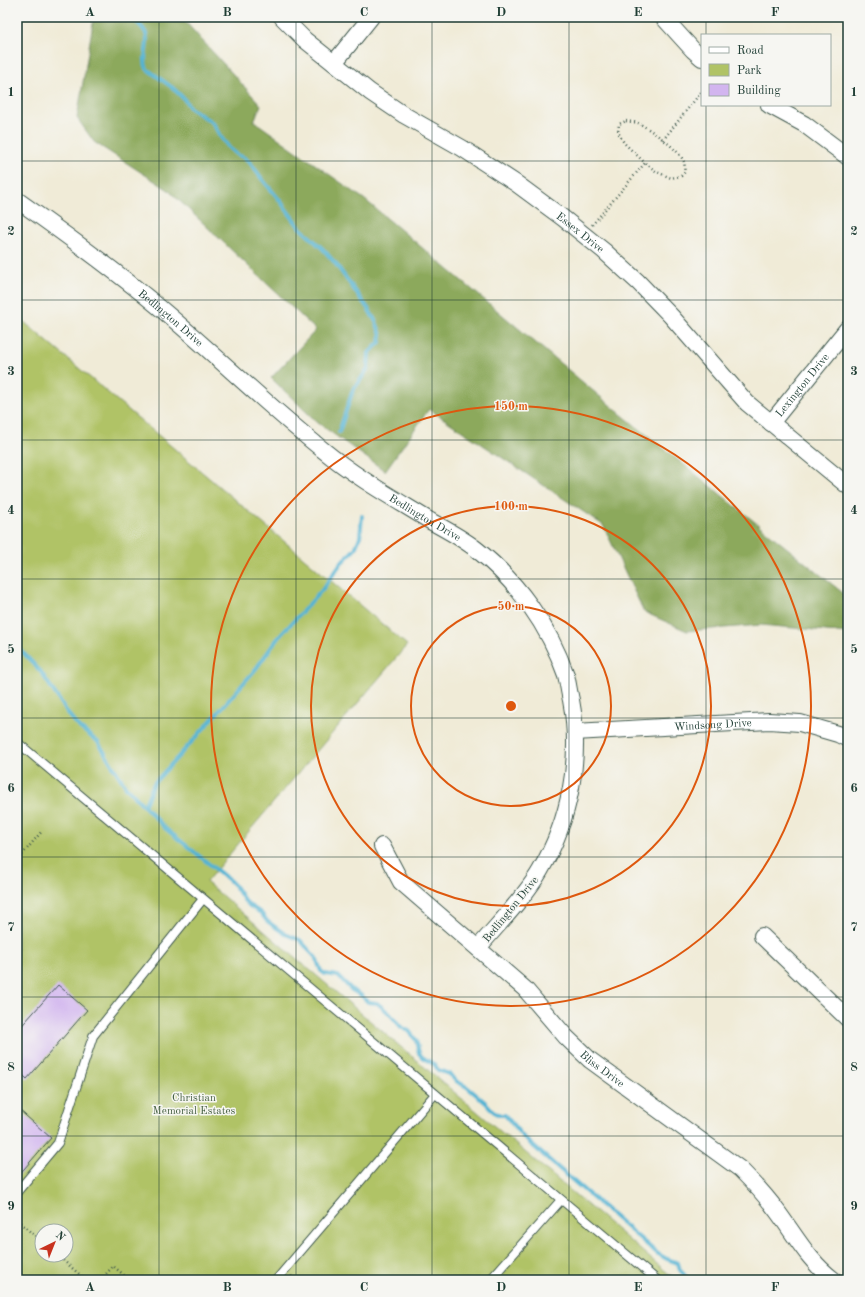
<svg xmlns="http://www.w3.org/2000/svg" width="865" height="1297" font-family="'Old Standard TT',serif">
	<rect width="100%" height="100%" fill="#f6f6f2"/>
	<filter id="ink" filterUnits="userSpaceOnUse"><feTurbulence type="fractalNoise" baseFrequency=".025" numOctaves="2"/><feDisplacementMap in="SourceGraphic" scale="8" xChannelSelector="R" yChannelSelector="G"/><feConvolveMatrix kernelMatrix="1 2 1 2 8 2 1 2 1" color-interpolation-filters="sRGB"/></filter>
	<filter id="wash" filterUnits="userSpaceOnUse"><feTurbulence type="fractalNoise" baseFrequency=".012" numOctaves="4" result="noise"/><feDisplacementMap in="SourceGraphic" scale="16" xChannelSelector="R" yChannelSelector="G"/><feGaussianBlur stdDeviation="0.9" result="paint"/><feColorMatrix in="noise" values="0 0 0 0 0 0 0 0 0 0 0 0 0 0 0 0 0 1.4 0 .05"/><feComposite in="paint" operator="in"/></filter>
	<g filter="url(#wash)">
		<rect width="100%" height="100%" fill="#f0ebd7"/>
		<path fill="#b0c366" stroke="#68804d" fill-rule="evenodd" d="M17 316 407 645 206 882 676 1280H17ZM42 1231H66V1255H42Z"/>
		<path fill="#8ca95b" stroke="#567348" d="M94 17H181L261 105 254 121 364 199 616 410 848 597V633L761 625 687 631 644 612 603 525 429 409 385 471 318 423 271 378 316 330 167 189 94 142 77 118Z"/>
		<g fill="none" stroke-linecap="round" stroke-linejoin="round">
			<g stroke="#55b4d3" stroke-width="4">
				<path d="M132 17C136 23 144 27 146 34 150 45 141 58 147 69L173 88 184 99 190 108 213 123 220 136 230 149 238 155 245 158 251 164 262 179 278 198 300 228 323 249 335 263 369 310 376 322 381 335 380 342 369 353 368 368 361 379 353 390 339 432"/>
				<path d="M17 646 41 672 69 715 80 728 98 742 126 787 166 829 229 880 235 886 244 900 250 906 261 913 267 921 285 934 300 940 316 958 321 971 325 974 338 976 352 990 362 996 368 1002 377 1003 389 1013 401 1027 409 1031 416 1040 419 1053 422 1057 435 1065 438 1070 449 1074 456 1081 467 1087 486 1103 495 1113 501 1115H505L524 1138 617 1219 658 1254 667 1259 678 1263 680 1270 689 1280"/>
				<path d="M144 806 154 783 199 734 255 670 278 638 322 590 341 563 355 549 360 537 362 516"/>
			</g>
		</g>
		<g id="blocks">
			<g fill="#d2b5ef">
				<path d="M58 985 87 1010 27 1079 17 1070V1031Z"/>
				<path d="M17 1108 51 1138 17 1177Z"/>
			</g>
		</g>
	</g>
	<g filter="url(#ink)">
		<use href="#blocks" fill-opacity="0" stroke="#3e574c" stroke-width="1"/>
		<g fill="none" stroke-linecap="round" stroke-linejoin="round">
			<defs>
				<g id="lane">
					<path d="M17 742 657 1280"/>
					<path d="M17 1192 58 1143 93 1036 203 899"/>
					<path d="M276 1280 435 1094"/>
					<path d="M490 1280 561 1200"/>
				</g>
				<g id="street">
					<path id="s1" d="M282 17 305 40 370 92 404 115 462 148 517 184 563 218 604 251 638 282 671 316 747 403 848 486"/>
					<path d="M663 17 693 50 702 58"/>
					<path d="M334 63 371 17"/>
					<path d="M769 105 804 124 848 157"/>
					<path id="s2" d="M17 200C68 236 119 273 166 313 219 358 269 407 323 450 357 478 395 499 432 522 447 530 463 539 476 549 517 581 549 626 566 675 568 683 569 692 571 700 582 758 570 820 540 871 525 897 498 924 478 948"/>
					<path id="s3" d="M771 423 848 328"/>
					<path id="s4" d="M575 732 769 721 800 723 838 734 848 739"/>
					<path id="s5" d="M382 846 401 882 525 989 566 1037 590 1060 740 1169C754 1183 766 1196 777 1211 795 1235 810 1263 834 1280"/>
					<path d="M762 936 848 1019"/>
				</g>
			</defs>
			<use href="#lane" stroke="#3e574c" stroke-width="10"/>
			<use href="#street" stroke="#3e574c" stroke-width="18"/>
			<g stroke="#3e574c" stroke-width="2.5" stroke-dasharray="1 3" stroke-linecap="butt">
				<path d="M626 121C630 122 635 122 638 123 650 129 680 150 684 162 685 165 684 169 685 172L681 176 671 178 657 172 645 163 624 143 618 132 619 124Z"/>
				<path d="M663 140 702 91"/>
				<path d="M592 225 645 163"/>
				<path d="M17 861 42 831"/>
				<path d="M17 990 19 991"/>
				<path d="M17 1220 42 1242"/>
				<path d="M57 1255 86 1280"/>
				<path d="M291 1276 297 1280"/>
				<path d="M101 1280 113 1266 130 1280"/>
			</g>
			<use href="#lane" stroke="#fff" stroke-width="8"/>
			<use href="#street" stroke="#fff" stroke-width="16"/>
		</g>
	</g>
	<path fill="none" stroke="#1f3d34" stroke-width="1" stroke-opacity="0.55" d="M159 17V1280M296 17V1280M432 17V1280M569 17V1280M706 17V35M706 105V1280M17 161H848M17 300H848M17 440H848M17 579H848M17 718H848M17 857H848M17 997H848M17 1136H848"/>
	<g fill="none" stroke="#de580e" stroke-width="2">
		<circle cx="511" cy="706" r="100"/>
		<circle cx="511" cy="706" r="200"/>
		<circle cx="511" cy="706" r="300"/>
	</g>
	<g text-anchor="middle" stroke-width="3" stroke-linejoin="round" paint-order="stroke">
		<g font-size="11" fill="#1f3d34" stroke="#f6f6f2">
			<text dy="4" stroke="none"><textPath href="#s1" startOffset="369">Essex Drive</textPath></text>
			<text dy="4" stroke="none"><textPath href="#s2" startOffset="194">Bedlington Drive</textPath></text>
			<text dy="4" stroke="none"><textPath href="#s3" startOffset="49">Lexington Drive</textPath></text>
			<text dy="4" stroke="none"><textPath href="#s2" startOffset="518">Bedlington Drive</textPath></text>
			<text dy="4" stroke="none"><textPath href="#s4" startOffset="138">Windsong Drive</textPath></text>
			<text transform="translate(510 909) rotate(-51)" y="4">Bedlington Drive</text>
			<text dy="4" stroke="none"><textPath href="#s5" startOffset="316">Bliss Drive</textPath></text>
		</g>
		<g font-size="11" fill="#435e40" stroke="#f6f6f2">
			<text x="194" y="1101">Christian<tspan x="194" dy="13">Memorial Estates</tspan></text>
		</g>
	</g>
	<circle cx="511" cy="706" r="6" fill="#de580e" stroke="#f6f6f2" stroke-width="2"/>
	<g font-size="12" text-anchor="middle" font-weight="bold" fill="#de580e" stroke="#f6f6f2" stroke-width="3" stroke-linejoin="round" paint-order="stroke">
		<text x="511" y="410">150 m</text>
		<text x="511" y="510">100 m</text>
		<text x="511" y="610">50 m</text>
	</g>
	<rect width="865" height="1297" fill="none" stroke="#f6f6f2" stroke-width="44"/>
	<rect x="701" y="34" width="130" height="72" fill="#f6f6f2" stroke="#a0aca6"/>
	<rect x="709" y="47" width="20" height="6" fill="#ffffff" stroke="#a0aca6"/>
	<text x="737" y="54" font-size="12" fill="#1f3d34">Road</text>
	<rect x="709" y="64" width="20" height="12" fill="#b0c366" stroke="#a0aca6"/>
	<text x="737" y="74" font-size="12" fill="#1f3d34">Park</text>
	<rect x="709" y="84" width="20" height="12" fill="#d2b5ef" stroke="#a0aca6"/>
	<text x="737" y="94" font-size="12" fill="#1f3d34">Building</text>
	<g transform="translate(54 1243) rotate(43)"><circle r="19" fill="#f6f6f2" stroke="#a0aca6"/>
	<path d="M0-3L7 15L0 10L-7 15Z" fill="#c8321e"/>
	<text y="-6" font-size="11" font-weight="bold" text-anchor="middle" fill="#1f3d34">N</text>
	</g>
	<rect x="22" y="22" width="821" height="1253" fill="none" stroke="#1f3d34" stroke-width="1.5"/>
	<g font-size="13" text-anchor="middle" font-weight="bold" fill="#1f3d34">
		<text x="90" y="16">A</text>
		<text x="227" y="16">B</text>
		<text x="364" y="16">C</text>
		<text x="501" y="16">D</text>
		<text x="638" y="16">E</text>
		<text x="775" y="16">F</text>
		<text x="11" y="96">1</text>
		<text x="854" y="96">1</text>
		<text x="11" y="235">2</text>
		<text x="854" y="235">2</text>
		<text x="11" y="375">3</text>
		<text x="854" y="375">3</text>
		<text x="11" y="514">4</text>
		<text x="854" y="514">4</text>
		<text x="11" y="653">5</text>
		<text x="854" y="653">5</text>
		<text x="11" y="792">6</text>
		<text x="854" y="792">6</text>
		<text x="11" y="931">7</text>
		<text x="854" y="931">7</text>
		<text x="11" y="1071">8</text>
		<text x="854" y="1071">8</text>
		<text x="11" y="1210">9</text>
		<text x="854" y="1210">9</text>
		<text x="90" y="1291">A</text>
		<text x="227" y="1291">B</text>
		<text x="364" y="1291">C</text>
		<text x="501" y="1291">D</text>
		<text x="638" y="1291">E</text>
		<text x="775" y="1291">F</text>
	</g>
</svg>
